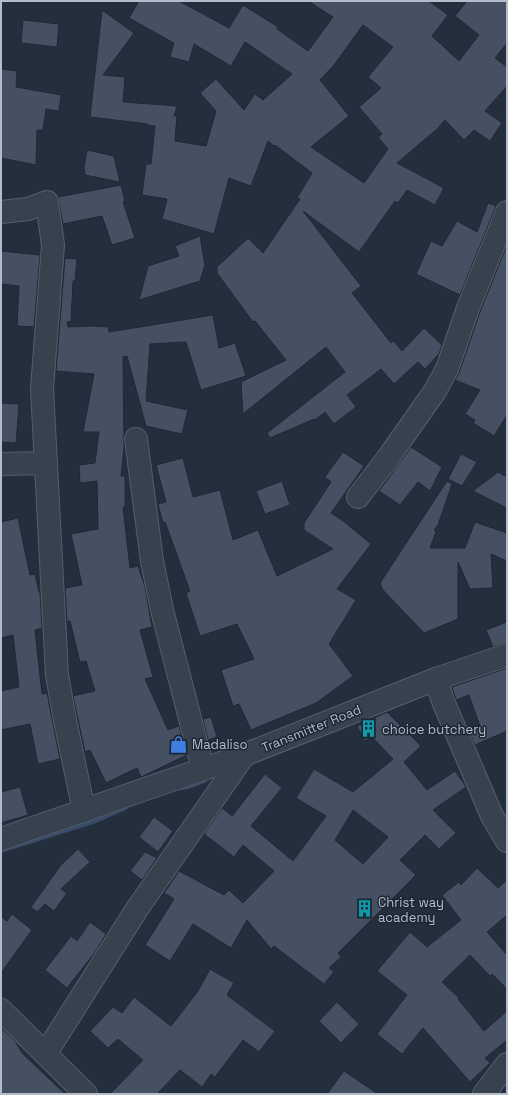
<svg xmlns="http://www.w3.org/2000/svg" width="508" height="1095" font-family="'Space Grotesk',sans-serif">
	<rect width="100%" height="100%" fill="#242f3e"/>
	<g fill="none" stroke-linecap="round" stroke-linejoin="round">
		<g stroke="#394c67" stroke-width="6">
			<path d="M180 787 188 786 204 780"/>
			<path d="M1 850 93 821 125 807"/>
		</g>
	</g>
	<g fill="#455162" stroke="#1f2835" fill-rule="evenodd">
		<path d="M139 1H179L229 28 243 5 278 27 277 29 308 51 333 17 308 1H429L448 15 432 36 459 61 479 35 455 16 467 1H507V43L495 58 507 67V86L485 111 502 123 490 141 474 130 464 140 445 120 437 129 397 163 444 188 435 205 407 190 398 203 395 201 359 252 303 211 361 286 352 293 391 343 394 341 402 351 424 328 442 345 439 354 425 369 418 362 394 384 381 369 347 395 356 407 334 424 325 412 315 420 314 419 270 438 267 433 345 372 326 347 243 414 241 382 286 360 255 321 253 322 217 273V267L248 238 263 253 300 199 297 198 312 173 275 145 274 146 268 141 251 186 229 178 214 234 162 219 167 199 142 195 146 164H151L155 126 147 125 148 124 90 117 102 10 134 33 103 75 125 77 123 102 177 106 174 117 177 114 175 141 206 146 216 111 200 93 216 79 244 110 255 94 263 100 292 74 245 42 231 66 194 44 189 62 170 57 174 43 129 18ZM363 25 393 47 368 77 381 88 359 107 382 134 378 137 388 149 364 183 311 147 349 116 320 80 334 65Z"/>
		<path d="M23 20 59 24 57 47 21 43Z"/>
		<path d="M1 69 17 71 16 87 61 95 59 111 46 109 43 130H37L36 165 1 158Z"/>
		<path d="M87 150 114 156 120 182 85 175 84 167Z"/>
		<path d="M121 185 125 201 123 202 135 238 112 245 102 216 63 224 58 197Z"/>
		<path d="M488 203 496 206 460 295 416 274 431 241 442 246 457 221 477 232Z"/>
		<path d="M200 236 205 265 200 281 139 300 148 266 179 256 175 246Z"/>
		<path d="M507 245V415L494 436 473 423 475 420 465 414 480 390 455 380 459 373 480 312Z"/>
		<path d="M1 251 40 255 34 327 17 326 19 286 1 284Z"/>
		<path d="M65 258 77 259 75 281H73L71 321 67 322 68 327 93 326 108 327 109 332 213 315 219 348 235 343 246 376 201 390 186 342 150 344 146 401 188 410 182 434 146 426 127 356 123 357 124 448 121 476H125V507H123L130 568 138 566 145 587 152 627 140 630 153 677 145 679 168 730 179 726 187 755 141 777 137 768 106 783 90 750 85 752 73 696 95 691 86 661 80 662 70 621 67 622 65 588 82 585 71 534 98 529 97 481 80 483 79 465 95 463 99 432H83L94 374 56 371Z"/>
		<path d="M1 403 19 404 16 443 1 442Z"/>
		<path d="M411 447 442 467 430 491 418 482 400 505 379 491Z"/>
		<path d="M343 452 364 466 331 513 342 520 371 544 337 589 356 600 329 644 353 676 316 703 251 730 239 704 233 706 221 670 254 659 237 624 200 636 186 593 190 591 165 522 163 523 158 504 166 502 156 465 183 458 193 497 220 490 233 540 258 530 277 576 333 549 304 530V523L331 482 325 477Z"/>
		<path d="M461 454 477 462 462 486 448 479Z"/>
		<path d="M498 472 507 477V508L473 491Z"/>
		<path d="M282 481 290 505 265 514 256 491Z"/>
		<path d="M447 481 452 484 438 525 434 530 436 532 430 548H465L475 522 507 533V561L491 554 493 588 470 589 458 562V619L424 633 383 590 380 583Z"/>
		<path d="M18 518 30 575 35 574 39 592H40L42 628 35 630 42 694 47 693 60 759 38 764 30 724 1 730V691L19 687 13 635 1 638V522Z"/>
		<path d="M507 622V643L493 647 486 630Z"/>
		<path d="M507 668V731L475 745 469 731 480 726 469 695 456 700 452 687Z"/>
		<path d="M387 712 421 746 404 762 427 790 455 771 465 785 466 787 433 810 456 833 439 849 425 835 400 860 416 875 338 953 341 957 329 968 334 972 324 984 274 946 271 949 247 920 231 948 193 924 170 961 145 945 174 899 164 893 179 871 224 895 229 890 243 903 274 871 243 845 234 857 204 834 222 808 232 816 265 774 282 788 251 826 293 861 326 816 296 798 314 769 353 792 393 759 372 737 365 741 357 726ZM353 810 388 837 363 864 335 840Z"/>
		<path d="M211 717 217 737 208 740 203 719Z"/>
		<path d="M20 787 28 815 1 823V792Z"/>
		<path d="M154 817 173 831 158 852 139 837Z"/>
		<path d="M78 849 90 862 61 889 67 893 54 911 45 904 37 912 31 907 61 865Z"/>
		<path d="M145 852 157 858 142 880 130 871Z"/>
		<path d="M477 868 498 888 507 880V915L487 932 507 955V989L492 974 490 976 470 955 442 982 459 998 458 999 484 1031 507 1011V1040L485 1058 490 1063 470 1082 423 1028 402 1054 377 1034 407 995 377 971 410 932 427 947 461 920 442 895 459 882 461 885Z"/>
		<path d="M12 914 32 930 1 973V917L7 921Z"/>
		<path d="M90 922 106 934 96 951 67 988 45 970 71 936 77 941Z"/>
		<path d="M210 969 234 983 227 995 275 1031 259 1052 243 1040 215 1077 211 1074 202 1087 180 1070 157 1094H110L143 1060 118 1039 108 1048 90 1031 113 1007 122 1013 134 997 171 1026 198 991Z"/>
		<path d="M337 1002 359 1024 341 1043 319 1021Z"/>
		<path d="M1 1028 15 1041 22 1053 65 1094H1Z"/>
		<path d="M344 1071 378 1094H327Z"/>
	</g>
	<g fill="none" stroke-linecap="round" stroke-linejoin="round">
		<defs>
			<g id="minor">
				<path d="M1 212 28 209 47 202 53 245 42 389 57 675 65 720 84 811"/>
				<path d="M136 439 152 561 162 610 203 769"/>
				<path d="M1 464 46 463"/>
				<path d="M358 497 388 458 435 391 447 369 468 308 507 212"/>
				<path d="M436 679 443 701 492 816 507 841"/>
				<path d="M1 839 244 755 436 679 507 655"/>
				<path d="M1 1010 86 1094"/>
				<path d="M46 1053 137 909 244 755"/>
				<path d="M484 1094 507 1064"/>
			</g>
		</defs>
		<use href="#minor" stroke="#565f6c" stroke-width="24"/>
		<use href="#minor" stroke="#38414e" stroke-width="22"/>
	</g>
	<defs>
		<symbol id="building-bare" viewBox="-9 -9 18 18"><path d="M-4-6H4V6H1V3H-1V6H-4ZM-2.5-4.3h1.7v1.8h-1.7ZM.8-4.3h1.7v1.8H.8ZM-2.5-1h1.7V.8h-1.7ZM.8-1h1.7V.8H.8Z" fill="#0f9aa8" stroke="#1d2633" stroke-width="2.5" paint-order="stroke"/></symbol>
		<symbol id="shop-bare" viewBox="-9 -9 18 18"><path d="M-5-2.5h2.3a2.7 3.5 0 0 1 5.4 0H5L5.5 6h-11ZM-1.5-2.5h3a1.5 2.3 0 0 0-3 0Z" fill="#3f7fe0" stroke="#1d2633" stroke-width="2.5" paint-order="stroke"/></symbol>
	</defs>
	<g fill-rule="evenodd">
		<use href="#building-bare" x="356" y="716" width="25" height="25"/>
		<use href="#shop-bare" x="166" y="732" width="25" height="25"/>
		<use href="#building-bare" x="352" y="896" width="25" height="25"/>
	</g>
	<g text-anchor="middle" stroke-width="3" stroke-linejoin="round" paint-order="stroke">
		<g font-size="13" fill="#b4bcc9" stroke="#1d2633">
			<text transform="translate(311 728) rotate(-22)" y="5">Transmitter Road</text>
		</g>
		<g font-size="13" fill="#b4bcc9" stroke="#1d2633" text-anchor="start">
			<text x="382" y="734">choice butchery</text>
			<text x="192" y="749">Madaliso</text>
			<text x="378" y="907">Christ way<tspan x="378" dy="15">academy</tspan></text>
		</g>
	</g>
	<rect width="508" height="1095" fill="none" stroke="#b4bcc9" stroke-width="4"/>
</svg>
